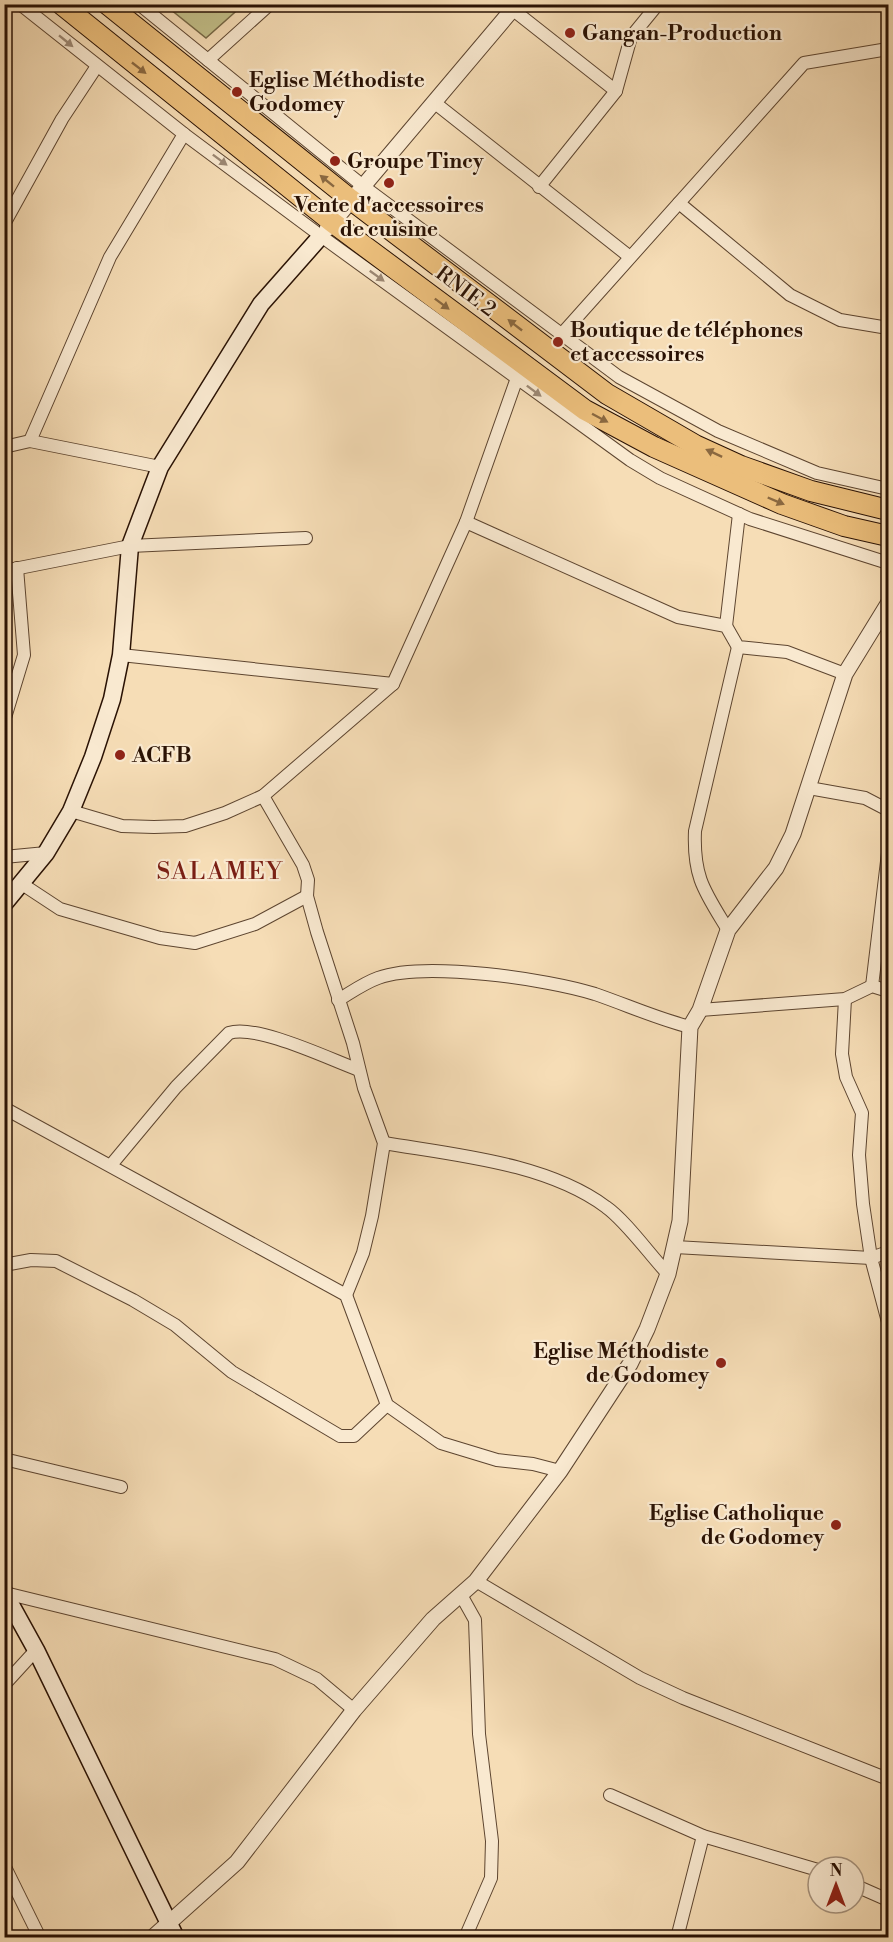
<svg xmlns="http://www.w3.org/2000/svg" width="893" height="1942" font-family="'Libre Bodoni',serif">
	<rect width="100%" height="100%" fill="#f6ddb6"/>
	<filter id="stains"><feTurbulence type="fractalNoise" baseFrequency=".00333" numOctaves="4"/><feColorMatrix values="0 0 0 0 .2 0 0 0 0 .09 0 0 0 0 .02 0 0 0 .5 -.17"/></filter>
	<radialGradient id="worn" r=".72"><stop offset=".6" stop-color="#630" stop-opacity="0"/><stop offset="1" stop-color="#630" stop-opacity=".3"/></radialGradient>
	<path fill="#c2bf89" stroke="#766846" stroke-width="1.5" d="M165 5H243L206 38Z"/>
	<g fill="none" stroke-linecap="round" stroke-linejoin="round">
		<defs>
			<g id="minor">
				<path d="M20 4 184 134 321 236 630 460 660 478 750 519 888 563"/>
				<path d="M139 4 363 186 619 377 718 431 817 473 888 489"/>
				<path d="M512 9 616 91"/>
				<path d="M208 60 270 4"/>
				<path d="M435 103 630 257"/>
				<path d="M539 187 616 91 631 37 658 4"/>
				<path d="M679 203 790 295 840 320 888 328"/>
				<path d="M4 224 62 119 97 66"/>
				<path d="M561 335 804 63 888 49"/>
				<path d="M30 441 110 257 184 134"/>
				<path d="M4 447 30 441 160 467"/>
				<path d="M466 522 678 617 726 626 738 647 787 652 845 674"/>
				<path d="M4 571 130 546 306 538"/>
				<path d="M726 626 739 514"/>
				<path d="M121 655 393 684"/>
				<path d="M4 721 24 655 17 568"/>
				<path d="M809 788 865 798 888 810"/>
				<path d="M263 796 303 865 308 880 307 896 317 932 353 1043 364 1088 384 1143 372 1216 363 1253 346 1295"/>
				<path d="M71 811 122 826 154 827 185 826 225 813 263 796 393 684 466 522 517 378"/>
				<path d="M4 857 46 853"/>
				<path d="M22 884 60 909 160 938 195 943 255 924 307 896"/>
				<path d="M728 930C705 892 693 878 695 831L738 647"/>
				<path d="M872 986 888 853"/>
				<path d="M845 999 842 1054 846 1077 862 1113 859 1155 863 1204 871 1258 888 1322"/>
				<path d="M338 1000C350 993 364 983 378 978 424 961 548 979 595 994 627 1005 658 1019 690 1027"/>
				<path d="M700 1010 845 999 872 986 888 991"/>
				<path d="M4 1108 346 1295 387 1405 441 1443 497 1460 533 1464 560 1471"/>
				<path d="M384 1143C455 1155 547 1163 606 1207 626 1221 650 1255 668 1274"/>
				<path d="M111 1165 176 1087 229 1033C257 1024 329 1059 359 1070"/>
				<path d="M675 1247 871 1258 888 1252"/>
				<path d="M4 1265 31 1260 56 1261 133 1300 175 1325 232 1372 340 1436H354L387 1405"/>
				<path d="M4 1459 121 1487"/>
				<path d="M476 1581 640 1678 683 1698 888 1779"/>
				<path d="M5 1593 275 1659 317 1679 354 1710"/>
				<path d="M461 1595 475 1620 479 1734 492 1841 491 1878 465 1938"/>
				<path d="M4 1685 36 1650"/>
				<path d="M610 1795 703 1836 818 1870"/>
				<path d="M4 1865 40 1938"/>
				<path d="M854 1885 888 1900"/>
				<path d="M677 1938 703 1836"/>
			</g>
			<g id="tertiary">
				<path d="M327 229 517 4"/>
				<path d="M152 1938 237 1862 354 1710 433 1619 476 1581 560 1471 630 1364 647 1329 668 1274 680 1221 690 1027 700 1010 728 930 776 868 793 834 845 674 888 604"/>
			</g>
			<g id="secondary">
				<path d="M4 904 46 853 71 811 93 757 112 699 121 655 130 546 160 467 261 304 321 236"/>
				<path d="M4 1592 36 1650 176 1938"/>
			</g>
			<g id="trunk">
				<path d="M61 4 332 222 585 410 654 447 782 504 844 526 888 536"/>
				<path d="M107 4 350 199 607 394 695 445 741 466 811 491 888 510"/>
			</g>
		</defs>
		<use href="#minor" stroke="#5d4530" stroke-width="14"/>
		<use href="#tertiary" stroke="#5d4530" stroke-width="17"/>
		<use href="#secondary" stroke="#2a1204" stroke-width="19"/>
		<use href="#trunk" stroke="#2a1204" stroke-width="22"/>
		<use href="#minor" stroke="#f9e9d0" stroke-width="12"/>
		<use href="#tertiary" stroke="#f9e9d0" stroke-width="15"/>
		<use href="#secondary" stroke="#f9e9d0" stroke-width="16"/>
		<use href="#trunk" stroke="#ebbe7b" stroke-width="20"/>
	</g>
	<defs><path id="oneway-solid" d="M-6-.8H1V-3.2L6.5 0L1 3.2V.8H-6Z" transform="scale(1.5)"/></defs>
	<g fill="#9c8874">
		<use href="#oneway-solid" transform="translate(66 41) rotate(39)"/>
		<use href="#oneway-solid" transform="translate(220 160) rotate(37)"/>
		<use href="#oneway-solid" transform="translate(377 276) rotate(36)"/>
		<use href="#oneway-solid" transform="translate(534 391) rotate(37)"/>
	</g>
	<g fill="#8a6840">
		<use href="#oneway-solid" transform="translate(139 68) rotate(38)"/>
		<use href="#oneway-solid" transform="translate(327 181) rotate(-141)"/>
		<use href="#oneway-solid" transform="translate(442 304) rotate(37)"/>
		<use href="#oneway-solid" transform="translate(515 325) rotate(-142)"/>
		<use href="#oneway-solid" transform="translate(600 418) rotate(28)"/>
		<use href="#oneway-solid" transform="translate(714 453) rotate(-155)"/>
		<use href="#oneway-solid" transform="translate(776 501) rotate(23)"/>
	</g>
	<g fill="#8f2418" stroke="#f9e9d0" stroke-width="2">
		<circle cx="570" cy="33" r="6"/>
		<circle cx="237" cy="92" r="6"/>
		<circle cx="335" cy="161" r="6"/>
		<circle cx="389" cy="183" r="6"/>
		<circle cx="558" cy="342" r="6"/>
		<circle cx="120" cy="755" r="6"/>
		<circle cx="721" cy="1363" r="6"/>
		<circle cx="836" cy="1525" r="6"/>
	</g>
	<g text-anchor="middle" stroke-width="4.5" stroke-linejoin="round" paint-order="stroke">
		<g font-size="21" font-weight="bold" fill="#2a1204" stroke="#f9e9d0" text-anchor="start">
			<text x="582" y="40">Gangan-Production</text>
			<text x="249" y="87">Eglise Méthodiste<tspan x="249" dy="24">Godomey</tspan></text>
			<text x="347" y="168">Groupe Tincy</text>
			<text x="389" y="212" text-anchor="middle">Vente d'accessoires<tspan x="389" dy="24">de cuisine</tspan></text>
			<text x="570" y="337">Boutique de téléphones<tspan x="570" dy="24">et accessoires</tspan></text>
			<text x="132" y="762">ACFB</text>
			<text x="709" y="1358" text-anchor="end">Eglise Méthodiste<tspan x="709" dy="24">de Godomey</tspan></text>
			<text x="824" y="1520" text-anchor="end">Eglise Catholique<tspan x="824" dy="24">de Godomey</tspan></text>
		</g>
		<g font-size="21" fill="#2a1204" stroke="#f9e9d0">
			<text transform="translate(466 291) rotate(37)" y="7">RNIE 2</text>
		</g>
		<g font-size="24" letter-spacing="1.5" fill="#7a1f14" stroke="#f9e9d0">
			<text x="220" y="879">SALAMEY</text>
		</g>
	</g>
	<rect width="893" height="1942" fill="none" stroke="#f6ddb6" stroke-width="24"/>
	<rect x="6" y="6" width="881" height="1930" fill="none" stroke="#2a1204" stroke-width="3"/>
	<rect x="12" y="12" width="869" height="1918" fill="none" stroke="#2a1204" stroke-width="1.5"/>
	<g transform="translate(836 1885)"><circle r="28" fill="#f9e9d0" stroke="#a6937e" stroke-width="1.5"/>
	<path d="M0-4.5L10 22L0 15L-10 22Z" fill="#8f2418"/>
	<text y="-9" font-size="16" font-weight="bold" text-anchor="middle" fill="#2a1204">N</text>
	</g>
	<rect width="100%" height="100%" filter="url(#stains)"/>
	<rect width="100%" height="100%" fill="url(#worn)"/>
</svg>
